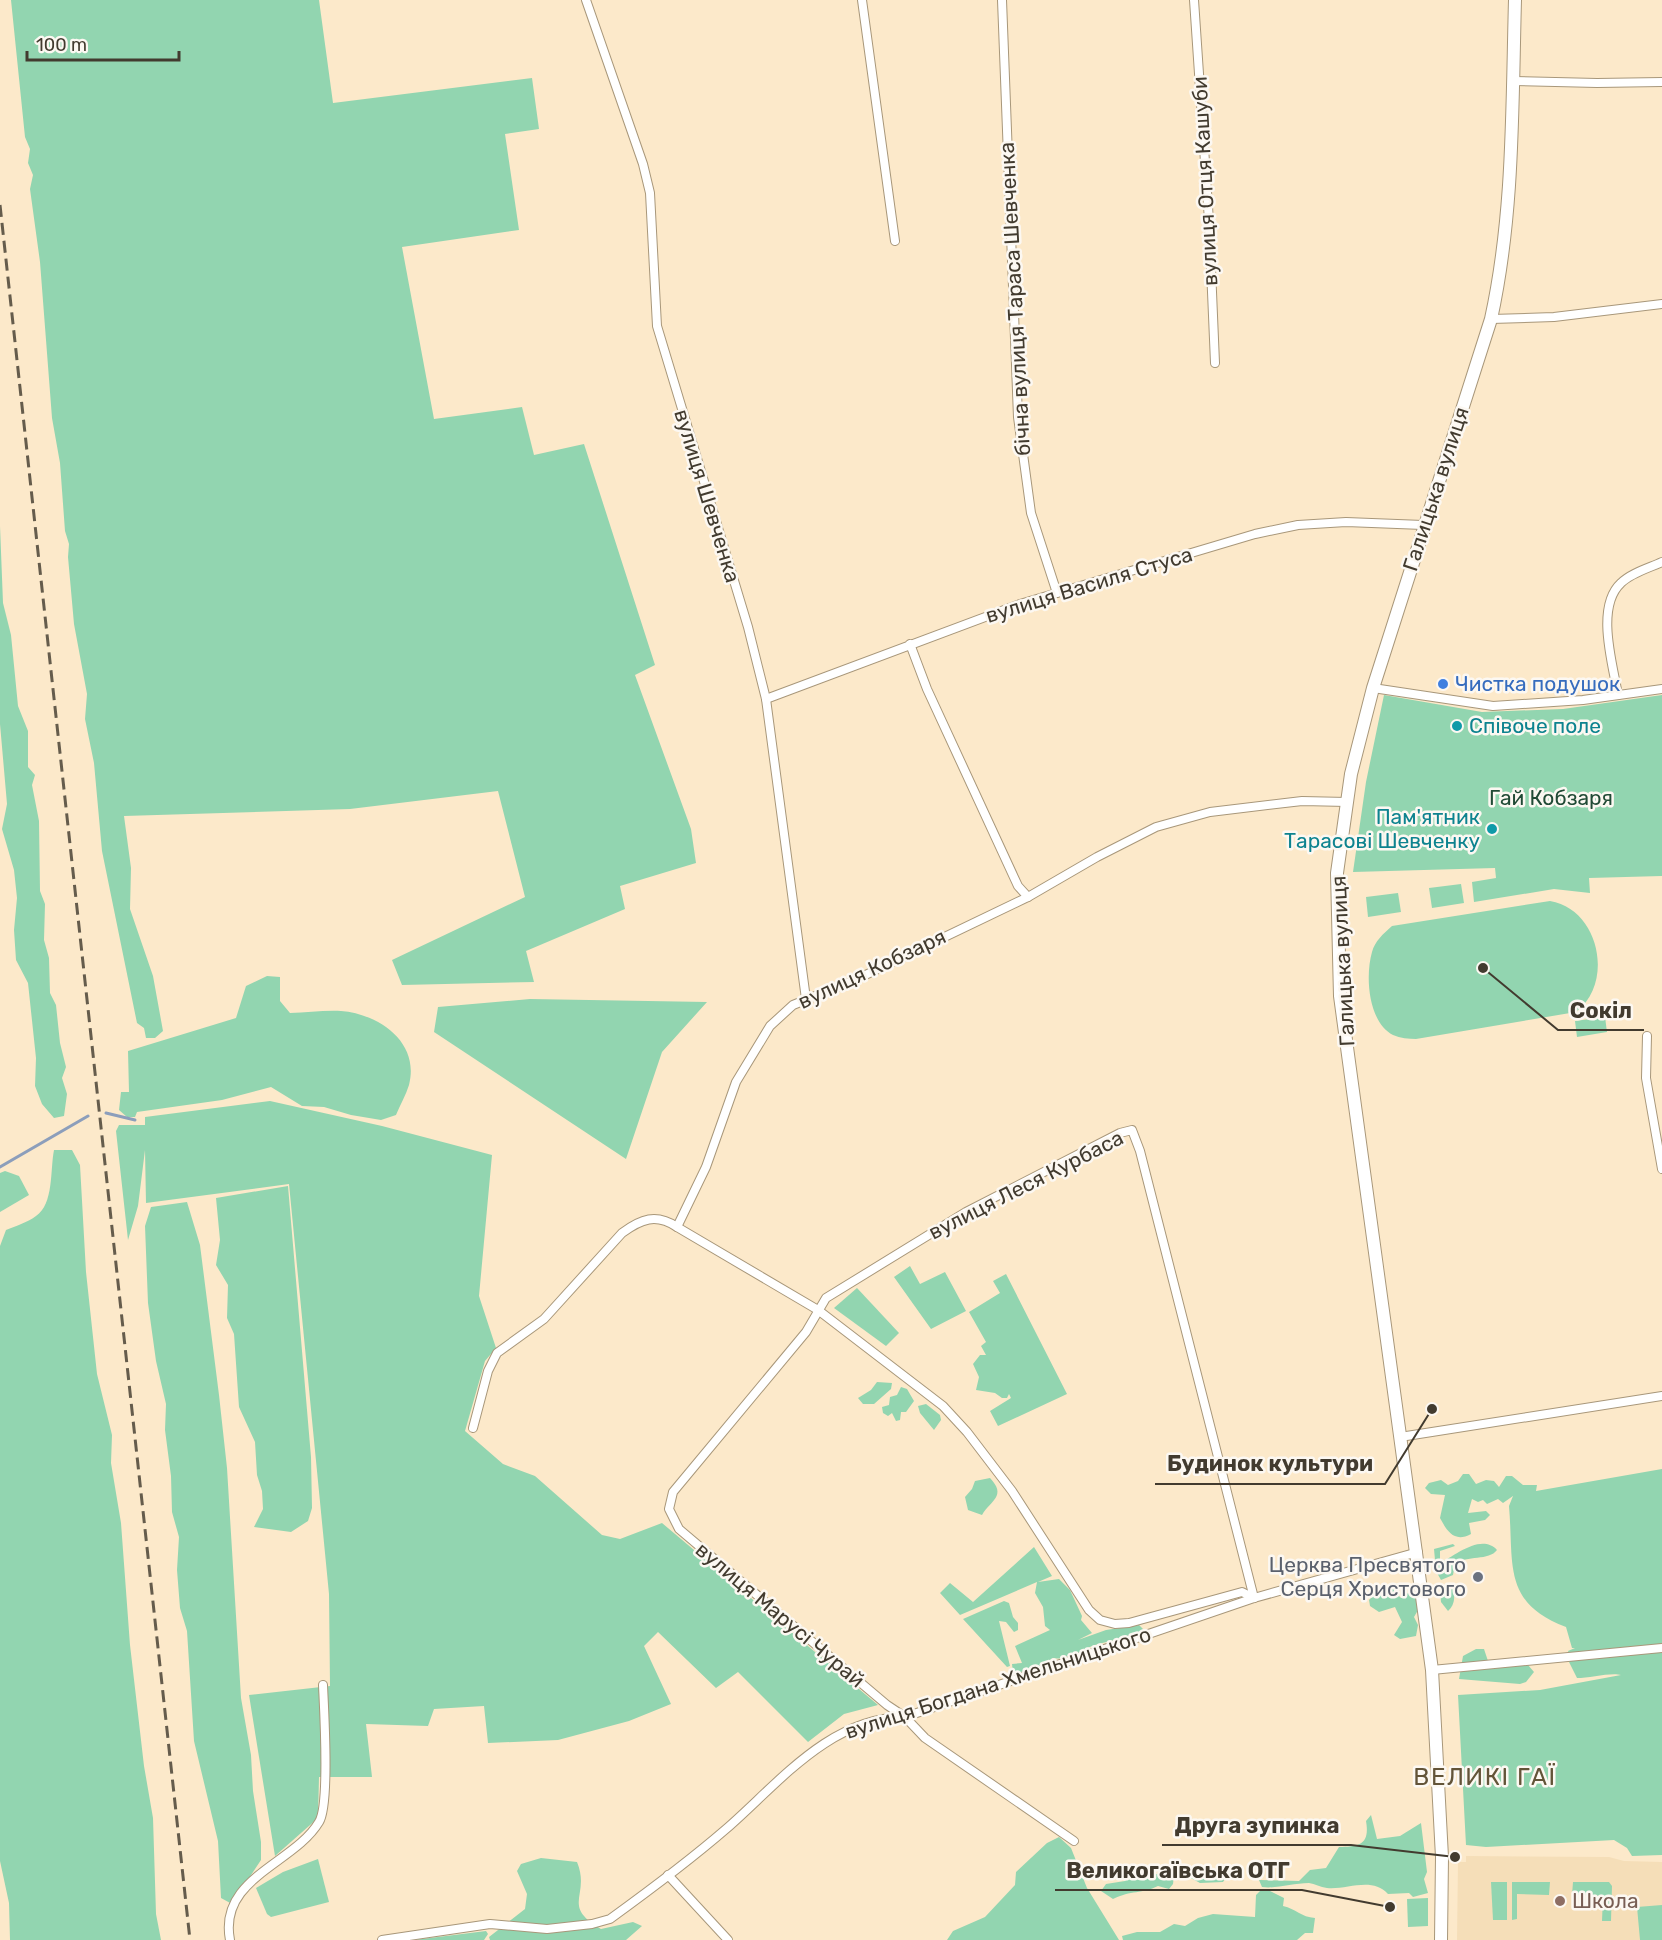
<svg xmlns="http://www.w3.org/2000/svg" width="1662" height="1940" font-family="Rubik,sans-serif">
	<rect width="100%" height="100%" fill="#fce9ca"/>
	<path fill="#f5deb8" d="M1466 1856 1609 1857 1624 1861 1662 1862V1940H1457L1458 1862H1466Z"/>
	<g fill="#92d5b0">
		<path d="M11 0H319L333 103 532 78 539 129 505 134 519 230 402 247 434 419 522 407 534 455 584 444 655 665 635 675 691 829 696 863 620 886 625 909 526 951 534 982 402 985 392 960 525 897 498 791 350 809 124 816 131 868 130 909 153 976 163 1031 155 1038H146L144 1028 137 1023 102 851 94 763 85 719 87 694 74 624 68 557 69 544 65 531 60 463 52 418 40 262 30 189 33 175 28 163 30 149 25 137Z"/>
		<path d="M0 526 3 603 11 635 18 706 28 731V767L35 775 32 785 39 821 40 891 45 904 44 940 49 958 50 993 56 1005 60 1043 66 1067 62 1078 67 1094 64 1116 54 1118 42 1104 35 1086 36 1058 28 983 16 960 14 930 17 898 14 870 2 829 7 804 0 724Z"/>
		<path d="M1384 695 1482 712 1563 709 1662 695V876L1589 878 1590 893 1554 889 1474 902 1472 882 1496 878 1495 868 1353 872 1366 782Z"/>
		<path d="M1461 884 1464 903 1432 908 1429 888Z"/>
		<path d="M1398 893 1401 912 1368 917 1366 897Z"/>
		<path d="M1550 901C1599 909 1615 982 1576 1012L1416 1039C1409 1039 1400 1038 1393 1035 1368 1022 1365 976 1372 952 1375 941 1383 934 1392 926Z"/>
		<path d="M267 976 280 977V1001L290 1013C307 1013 324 1010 341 1011 379 1014 420 1042 409 1085 406 1095 400 1105 396 1115L381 1120 351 1115 324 1107 302 1106 271 1087 222 1100 137 1112 135 1117H127L119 1110 121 1092H129L128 1051 236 1018 246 986Z"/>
		<path d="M530 999 707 1002 662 1052 626 1159 434 1032 438 1007Z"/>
		<path d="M1605 1017 1607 1032 1577 1037 1575 1021Z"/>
		<path d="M270 1101 382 1126 492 1155 479 1296 496 1348 485 1361 465 1431 503 1464 535 1476 602 1535 620 1539 662 1523 878 1705 844 1714 808 1742 738 1672 716 1688 658 1632 644 1646 671 1704 629 1721 558 1740 488 1743 484 1706 434 1709 428 1726 366 1724 372 1777H319L318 1818 275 1856 249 1695 330 1686 329 1594 289 1184 146 1203 145 1150 138 1206 128 1240 116 1131 119 1125H145V1117Z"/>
		<path d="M54 1150H72L80 1165 86 1272 97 1374 112 1435 111 1463 121 1523 130 1645 144 1766 153 1818 156 1914 161 1940H10L9 1903 0 1861V1246L6 1230C16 1226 28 1222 36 1216 54 1204 50 1170 54 1150Z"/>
		<path d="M5 1171 19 1176 29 1195 0 1212V1173Z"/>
		<path d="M288 1186 311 1457 312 1508 308 1521 291 1532 254 1527 263 1509 262 1491 257 1475 255 1442 239 1407 234 1334 227 1318 228 1285 216 1265 220 1240 216 1198Z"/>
		<path d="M187 1202 200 1245 219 1395 227 1468 241 1698 251 1755 253 1791 261 1842V1860L232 1904 221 1898 218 1841 194 1741 187 1631 180 1608 177 1570 179 1537 172 1512 171 1476 165 1430 166 1404 156 1361 148 1303 145 1226 151 1207Z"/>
		<path d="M910 1266 920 1284 945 1272 966 1311 931 1329 894 1277Z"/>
		<path d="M1006 1274 1067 1394 998 1426 990 1411 1011 1398 1009 1394 1007 1398H1002L995 1393 976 1390 979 1377 973 1364 980 1355H986L981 1346 986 1342 969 1312 1000 1293 993 1281Z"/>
		<path d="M857 1288 899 1333 886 1346 834 1308Z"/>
		<path d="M877 1382 892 1383 891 1389 874 1404H863L858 1398 871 1390Z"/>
		<path d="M901 1387 907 1389 914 1401 906 1412H901L900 1420 896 1421 892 1413 888 1416 883 1413 882 1407 889 1405 890 1397 897 1395Z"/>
		<path d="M926 1404 940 1415 941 1420 934 1430 920 1413 918 1406Z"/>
		<path d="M1662 1469V1855L1632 1856 1627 1848 1614 1840 1486 1847 1466 1845 1458 1695 1540 1690 1621 1675C1612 1672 1589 1678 1577 1678L1569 1662 1571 1660 1568 1651 1575 1648H1572L1566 1627C1502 1603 1514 1564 1509 1506L1513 1496 1503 1503 1498 1499 1487 1504 1483 1500 1478 1502 1472 1499 1468 1513 1486 1511 1490 1515 1485 1520 1469 1523 1471 1534C1454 1543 1447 1531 1440 1518L1445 1495 1431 1494 1425 1488 1429 1483 1441 1480 1448 1485 1458 1481 1463 1474H1469L1476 1484 1486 1480 1494 1481 1499 1487 1506 1476H1512L1523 1485H1537L1536 1491Z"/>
		<path d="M990 1478C1007 1496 991 1500 982 1515L968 1510 965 1497 972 1489 975 1481Z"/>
		<path d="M1453 1544 1455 1546 1440 1551V1563C1455 1556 1481 1533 1497 1550 1489 1561 1467 1555 1455 1564L1453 1575 1441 1580 1436 1571 1434 1549Z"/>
		<path d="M1034 1547 1052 1576 1038 1582 1059 1579 1070 1590 1082 1616 1081 1620 1092 1633 1078 1640 1106 1630 1139 1625 1143 1629 1140 1635C1118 1641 1094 1641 1076 1655 1067 1654 1062 1660 1053 1658L1035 1670H1025L1016 1675 1013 1673 1012 1664 1022 1663 1015 1646 1050 1630 1045 1626 1043 1607 1035 1593 1037 1582 960 1615 940 1593 950 1583 973 1602Z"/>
		<path d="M1395 1583 1399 1585 1396 1593 1401 1598 1411 1591 1417 1595 1421 1605 1414 1617 1418 1625 1416 1636 1400 1639 1394 1635 1402 1622 1395 1607 1379 1612 1370 1606 1369 1600C1376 1592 1387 1592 1395 1583Z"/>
		<path d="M1448 1584 1452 1585C1455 1594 1456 1604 1448 1611L1441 1602 1440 1590Z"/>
		<path d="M1004 1601 1009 1603 1013 1617 1018 1623V1630L1014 1632 1006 1622 999 1621 1010 1666 1007 1667 963 1619Z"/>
		<path d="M1476 1649H1484L1490 1667 1528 1665 1534 1672 1526 1682 1520 1684 1459 1679 1463 1656Z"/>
		<path d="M1371 1815 1377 1839 1400 1836 1421 1823 1427 1872 1424 1879 1428 1893 1413 1897 1409 1893 1388 1894C1372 1876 1347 1890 1327 1888 1320 1887 1315 1884 1309 1883 1293 1883 1277 1889 1262 1887L1259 1880 1299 1881 1310 1870 1326 1868 1339 1847C1360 1847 1370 1844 1366 1821Z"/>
		<path d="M1059 1837 1071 1848 1087 1888 1119 1940H947L953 1931 985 1917 1015 1885 1016 1872 1047 1843Z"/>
		<path d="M541 1858 577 1862C591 1896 560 1905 601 1929L633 1922 642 1926 626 1940H490L489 1937 525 1909 527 1894 517 1871 521 1864Z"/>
		<path d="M318 1859 329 1902 271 1917 267 1914 256 1888 283 1872Z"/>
		<path d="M1215 1869 1223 1872 1235 1869 1242 1873 1227 1876 1223 1882 1200 1883 1189 1877Z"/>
		<path d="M1168 1871 1174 1875 1173 1884 1169 1889 1158 1886C1142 1894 1131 1890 1113 1899L1101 1891 1106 1884 1125 1881 1132 1875 1145 1877Z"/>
		<path d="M1491 1882H1507V1920H1493Z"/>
		<path d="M1512 1882H1550L1549 1895 1517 1894V1919L1512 1920Z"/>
		<path d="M1573 1882H1609L1612 1886 1611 1921H1602L1603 1896 1572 1895Z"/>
		<path d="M1261 1890H1268L1284 1898 1283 1906C1296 1909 1301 1917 1315 1918L1313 1933H1305L1297 1940H1123L1122 1936 1137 1932H1160L1174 1924 1185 1926 1198 1918 1213 1914 1255 1917 1256 1895Z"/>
		<path d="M1428 1898V1926L1408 1927 1407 1899Z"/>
		<path d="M1662 1905V1940H1640L1637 1907Z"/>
		<path d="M486 1931 488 1934 484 1940H414Z"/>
	</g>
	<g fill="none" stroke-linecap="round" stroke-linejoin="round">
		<g stroke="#8c9ebb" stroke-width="3">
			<path d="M106 1113 135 1120"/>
			<path d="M0 1167 88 1116"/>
		</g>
		<defs>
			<g id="street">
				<path d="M586 0 643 164 650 193 657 326 748 627 766 699 806 999"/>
				<path d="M862 0 895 241"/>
				<path d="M1002 0 1018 417 1031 513 1057 593"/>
				<path d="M1194 0 1209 221 1215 363"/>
				<path d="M1513 81 1597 83 1662 82"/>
				<path d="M1491 319 1554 317 1662 304"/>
				<path d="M910 644 927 689 1018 886 1028 897"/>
				<path d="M1373 688 1493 706 1583 700 1662 689"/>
				<path d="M1618 695C1613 665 1595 607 1621 583 1631 573 1649 568 1662 562"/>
				<path d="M766 699 1020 604 1255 534 1298 525 1346 522 1423 525"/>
				<path d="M1647 1036 1646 1078 1662 1169"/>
				<path d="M677 1227 818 1310 943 1406 967 1432 1012 1491 1089 1610 1100 1620 1115 1624 1129 1623 1242 1592 1254 1598"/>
				<path d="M473 1428 488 1371 497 1353 544 1319 622 1233C641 1219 656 1213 677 1227L706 1167 736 1082 770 1026 793 1005 855 980 1028 897 1097 857 1156 827 1210 812 1302 801 1347 802"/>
				<path d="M1400 1437 1662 1396"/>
				<path d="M1432 1670 1662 1648"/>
				<path d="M1074 1841 925 1738 905 1717 887 1705 679 1529 669 1509 673 1492 806 1332 826 1298 966 1212 1120 1133 1132 1130 1140 1151 1254 1598"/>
				<path d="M668 1875 728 1940"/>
				<path d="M230 1940C218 1878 294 1864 319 1822 330 1805 324 1709 323 1685"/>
				<path d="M382 1940 490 1924 547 1929 592 1924 610 1919C650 1890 689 1861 726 1829 778 1784 830 1717 905 1717L1254 1598 1418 1552"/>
			</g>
			<path id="secondary" d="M1441 1940 1442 1857 1432 1670 1340 996 1337 873 1351 774 1373 688 1491 319C1514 214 1512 107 1515 0"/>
		</defs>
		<use href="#street" stroke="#a8977a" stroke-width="10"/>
		<use href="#secondary" stroke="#a8977a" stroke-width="14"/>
		<use href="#street" stroke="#fff" stroke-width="8"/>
		<use href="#secondary" stroke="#fff" stroke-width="12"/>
		<path stroke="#655c4c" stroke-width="3" stroke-dasharray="12 6" stroke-linecap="butt" d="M0 205 190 1940"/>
	</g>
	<circle fill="#3f7fe0" stroke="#fcf8f2" stroke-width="2" cx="1443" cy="684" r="6"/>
	<g fill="#0f9aa8" stroke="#fcf8f2" stroke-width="2">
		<circle cx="1457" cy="726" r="6"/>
		<circle cx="1492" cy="829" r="6"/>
	</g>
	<circle fill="#6b7280" stroke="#fcf8f2" stroke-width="2" cx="1478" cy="1577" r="6"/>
	<circle fill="#8d6e63" stroke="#fcf8f2" stroke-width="2" cx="1560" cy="1901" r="6"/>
	<g text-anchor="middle" stroke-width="5" stroke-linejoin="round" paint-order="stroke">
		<g font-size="21" fill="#423b2f" stroke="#fcf8f2">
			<text transform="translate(1205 181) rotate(-93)" y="7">вулиця Отця Кашуби</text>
			<text transform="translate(1015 299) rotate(-93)" y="7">бічна вулиця Тараса Шевченка</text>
			<text transform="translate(1436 489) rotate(-72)" y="7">Галицька вулиця</text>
			<text transform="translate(707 496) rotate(73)" y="7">вулиця Шевченка</text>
			<text transform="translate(1089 585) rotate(-17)" y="7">вулиця Василя Стуса</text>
			<text transform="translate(1343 961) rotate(-93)" y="7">Галицька вулиця</text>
			<text transform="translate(872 969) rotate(-25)" y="7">вулиця Кобзаря</text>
			<text transform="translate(1026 1185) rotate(-27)" y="7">вулиця Леся Курбаса</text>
			<text transform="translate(780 1615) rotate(40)" y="7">вулиця Марусі Чурай</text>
			<text transform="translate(998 1683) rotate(-18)" y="7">вулиця Богдана Хмельницького</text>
		</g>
		<g font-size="21" fill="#366cbe" stroke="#fcf8f2" text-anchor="start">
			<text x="1455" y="691">Чистка подушок</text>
		</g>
		<g font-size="21" fill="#0d838f" stroke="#fcf8f2" text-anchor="start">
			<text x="1469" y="733">Співоче поле</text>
			<text x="1480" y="824" text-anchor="end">Пам'ятник<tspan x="1480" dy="24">Тарасові Шевченку</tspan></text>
		</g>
		<g font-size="21" fill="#214b36" stroke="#fcf8f2">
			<text x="1551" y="805">Гай Кобзаря</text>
		</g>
		<g font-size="21" fill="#5b616d" stroke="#fcf8f2" text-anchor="end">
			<text x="1466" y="1572">Церква Пресвятого<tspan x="1466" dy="24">Серця Христового</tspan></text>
		</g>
		<g font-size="21" fill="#785e54" stroke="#fcf8f2" text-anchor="start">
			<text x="1572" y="1908">Школа</text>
		</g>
		<g font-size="24" letter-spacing="1.5" fill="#635438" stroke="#fcf8f2">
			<text x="1485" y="1785">ВЕЛИКІ ГАЇ</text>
		</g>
	</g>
	<path fill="none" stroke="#423b2f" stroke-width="2" d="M1483 968L1558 1030H1644M1432 1409L1385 1484H1155M1455 1857L1351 1845H1162M1390 1907L1302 1890H1055"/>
	<g fill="#423b2f" stroke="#fcf8f2" stroke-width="2">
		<circle cx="1483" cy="968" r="6"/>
		<circle cx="1432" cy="1409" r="6"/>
		<circle cx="1455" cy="1857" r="6"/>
		<circle cx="1390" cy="1907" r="6"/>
	</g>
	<g font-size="22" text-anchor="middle" font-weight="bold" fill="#423b2f" stroke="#fcf8f2" stroke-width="5" stroke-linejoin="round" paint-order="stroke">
		<text x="1601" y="1018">Сокіл</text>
		<text x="1270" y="1471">Будинок культури</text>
		<text x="1257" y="1833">Друга зупинка</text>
		<text x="1178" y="1878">Великогаївська ОТГ</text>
	</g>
	<path d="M27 51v9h152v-9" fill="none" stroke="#423b2f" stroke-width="3"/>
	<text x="36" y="51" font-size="18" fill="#423b2f" stroke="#fcf8f2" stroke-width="4.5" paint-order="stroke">100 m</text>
</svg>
